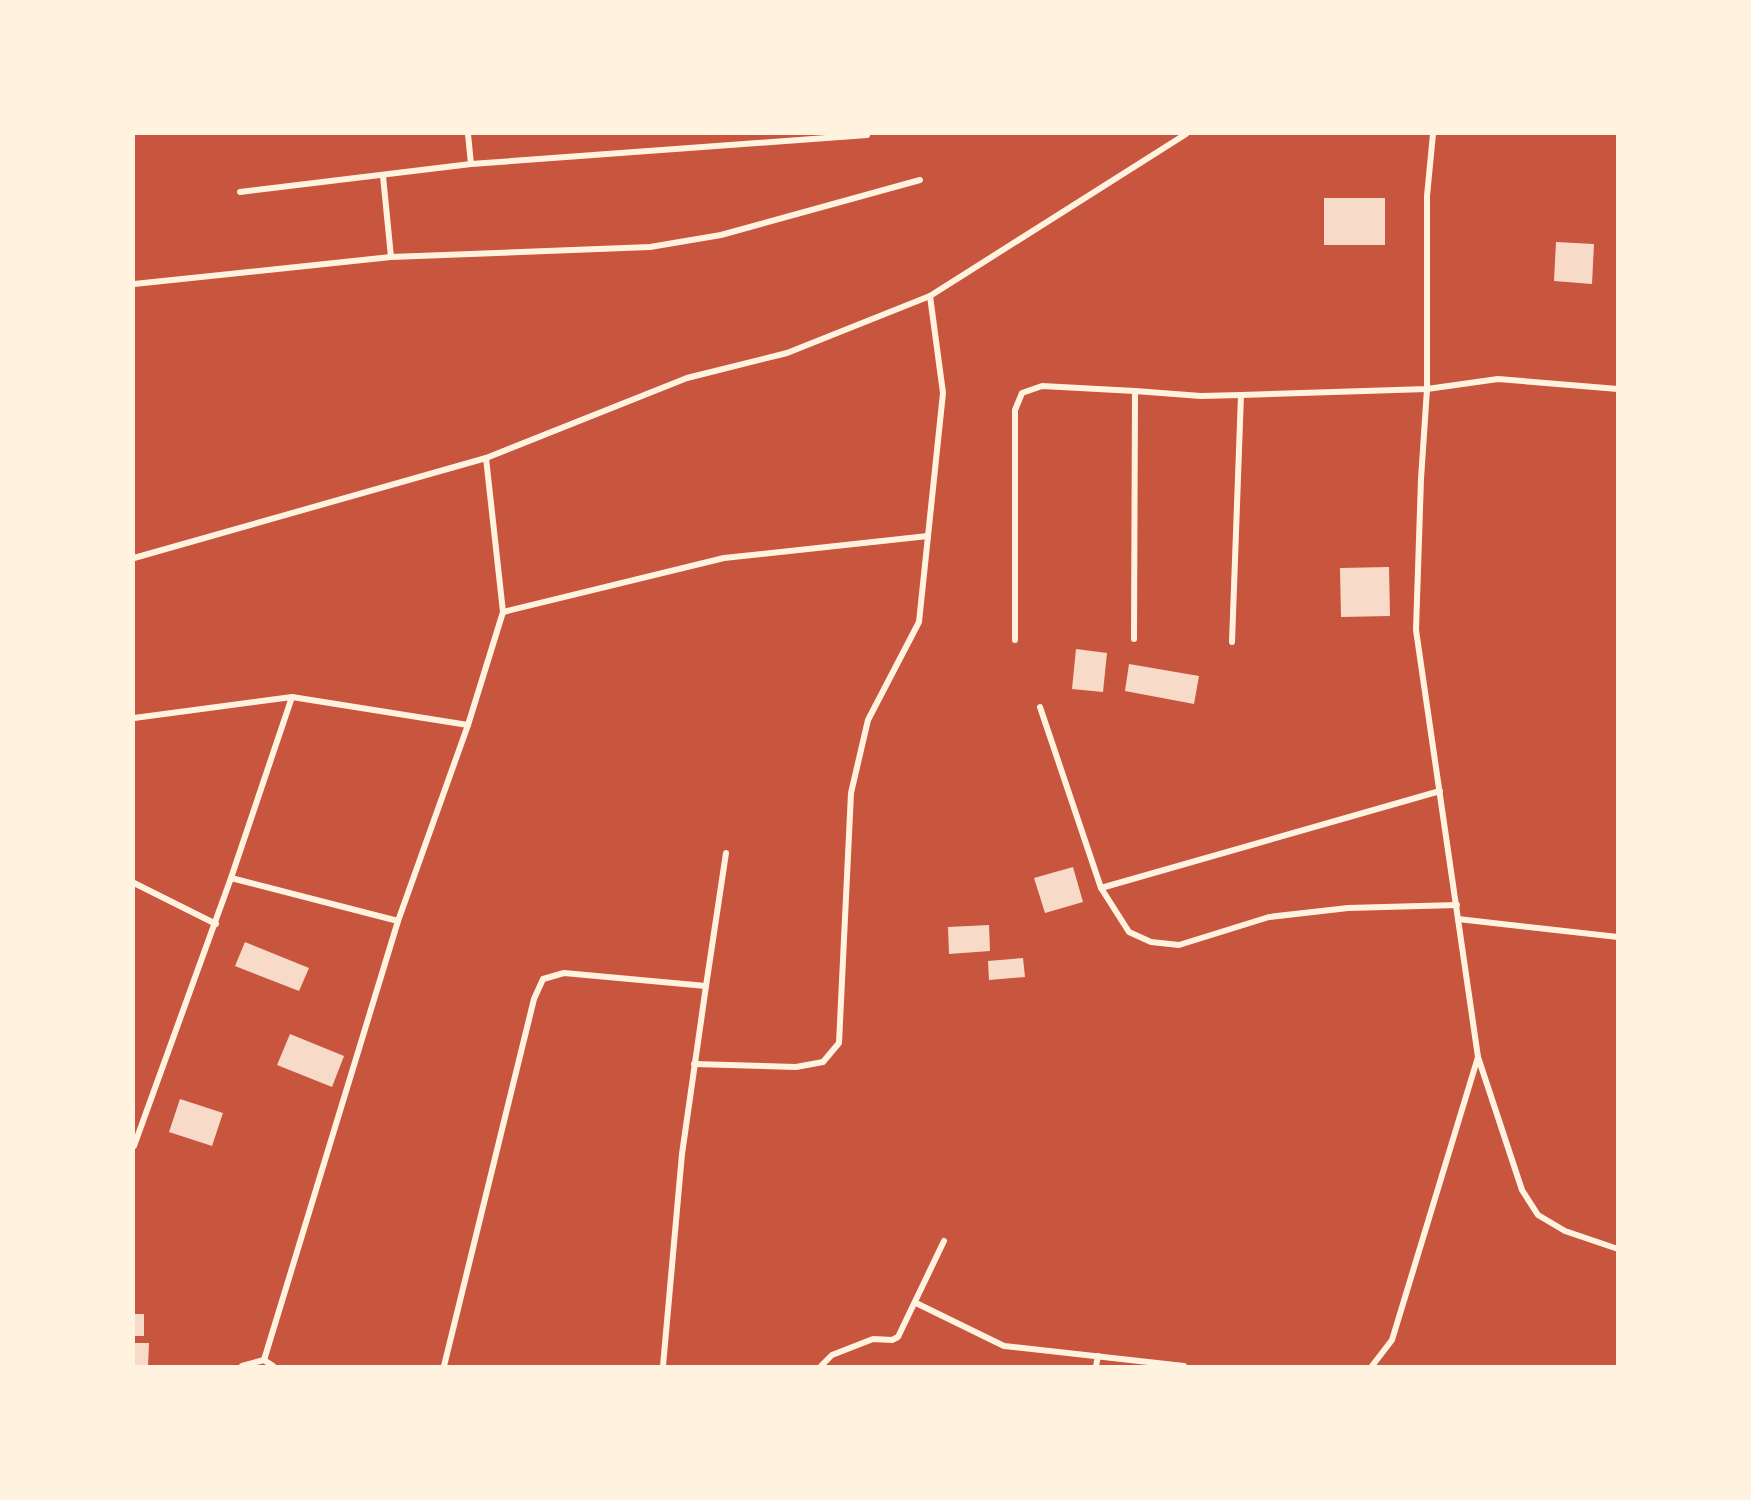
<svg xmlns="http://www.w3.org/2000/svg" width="1751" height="1500" font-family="'IBM Plex Serif',serif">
	<rect width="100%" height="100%" fill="#c8553d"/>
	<g fill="#f7dbc8">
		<rect x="1324" y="198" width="61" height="47"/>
		<path d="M1556 242 1594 244 1592 284 1554 281Z"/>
		<path d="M1389 567 1390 616 1341 617 1340 568Z"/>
		<path d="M1076 649 1107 653 1103 692 1072 689Z"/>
		<path d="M1129 664 1199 676 1194 704 1125 691Z"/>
		<path d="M1073 867 1083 902 1045 913 1034 878Z"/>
		<path d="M989 925 990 951 949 954 948 927Z"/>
		<path d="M245 942 309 968 299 991 235 966Z"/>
		<path d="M1023 958 1025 977 989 980 988 961Z"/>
		<path d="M290 1034 344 1056 332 1087 277 1065Z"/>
		<path d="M180 1099 223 1113 212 1146 169 1132Z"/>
		<rect x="134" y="1314" width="10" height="22"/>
		<path d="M134 1343H149L148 1366H134Z"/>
	</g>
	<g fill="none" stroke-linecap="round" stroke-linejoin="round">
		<g stroke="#fff3e0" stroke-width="6">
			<path d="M468 134 471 164"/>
			<path d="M1433 134 1427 196V389L1421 479 1416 630 1478 1057 1522 1190 1538 1215 1565 1231 1618 1249"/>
			<path d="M383 176 391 257"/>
			<path d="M240 192 471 164 867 135"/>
			<path d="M134 284 391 257 650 247 721 235 920 180"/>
			<path d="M486 458 687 378 787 353 930 296 1186 134"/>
			<path d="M134 558 486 458 503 612 468 725 398 921 264 1360"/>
			<path d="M503 612 724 558 928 536"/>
			<path d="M1134 639 1135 391 1201 396 1241 395 1427 389 1498 379 1618 389"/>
			<path d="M1015 640V410L1022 393 1042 386 1135 391"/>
			<path d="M1232 642 1241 395"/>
			<path d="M292 697 468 725"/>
			<path d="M1040 707 1101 888 1129 932 1151 942 1179 945 1269 917 1348 908 1457 905"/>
			<path d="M134 718 292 697 231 878"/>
			<path d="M134 883 216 924"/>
			<path d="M1101 888 1440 791"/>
			<path d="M1458 919 1618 937"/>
			<path d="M694 1064 796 1067 823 1062 839 1043 851 793 868 720 919 622 943 393 930 296"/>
			<path d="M134 1146 231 878 398 921"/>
			<path d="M916 1303 1004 1346 1184 1366"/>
			<path d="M242 1366 264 1360 273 1366"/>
			<path d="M444 1366 534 999 543 979 564 973 706 986 726 853"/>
			<path d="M663 1366 682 1154 706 986"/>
			<path d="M821 1366 832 1355 873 1339 892 1340 898 1337 944 1241"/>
			<path d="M1096 1366 1098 1356"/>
			<path d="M1372 1366 1392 1340 1478 1057"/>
		</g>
	</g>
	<rect width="1751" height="1500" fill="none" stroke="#fff3e0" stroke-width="270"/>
</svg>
